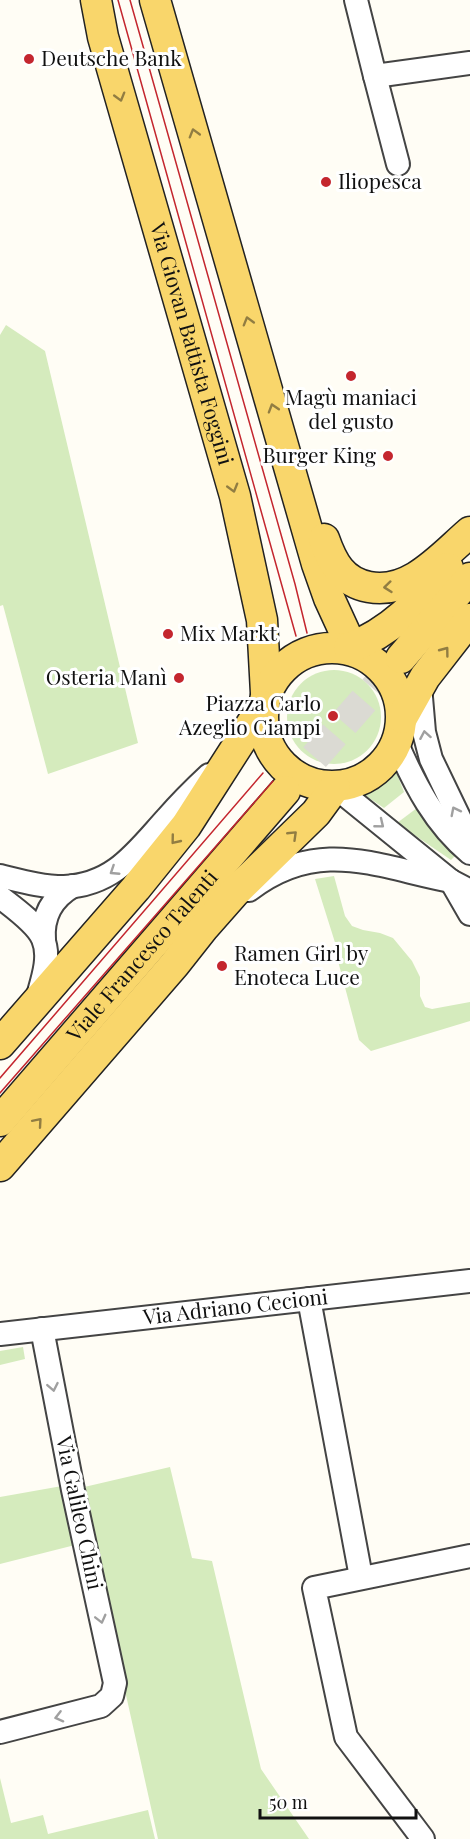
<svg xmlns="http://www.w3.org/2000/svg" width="470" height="1839" font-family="'Playfair Display',serif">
	<rect width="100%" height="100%" fill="#fffdf5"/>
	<g fill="#d5ebbd">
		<path d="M6 325 45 351 138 743 48 774 3 605 0 606V335Z"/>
		<circle cx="334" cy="717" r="47"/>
		<path d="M395 769 404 792 384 808 363 794Z"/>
		<path d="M417 808 455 856 451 860 397 823Z"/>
		<path d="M334 876 345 916 352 926 363 930 380 933 393 938 412 961 420 977V996L425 1007 432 1009 470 1002V1021L371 1051 359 1040 338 961V952L315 879Z"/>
		<path d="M23 1347 25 1359 0 1365V1351Z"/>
		<path d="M170 1467 192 1558 212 1561 261 1769 309 1839H158L80 1488Z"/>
		<path d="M62 1486 75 1545 0 1564V1497Z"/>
		<path d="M0 1778 11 1823 43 1815 48 1834 148 1810 155 1839H0Z"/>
	</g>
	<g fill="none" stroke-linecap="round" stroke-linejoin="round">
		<path stroke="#dbdad3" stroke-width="30" stroke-dasharray="30 15" stroke-linecap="butt" d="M285 791 401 658"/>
		<defs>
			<g id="minor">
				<path d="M356 0 375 76 470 63"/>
				<path d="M375 76 398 164"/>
				<path d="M420 686 424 732 431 759 470 840"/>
				<path d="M397 744C415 785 435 824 470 853"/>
				<path d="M335 787 451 881 470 891"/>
				<path d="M0 876C21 881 42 887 64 887 114 885 136 852 167 818 180 803 194 789 209 775"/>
				<path d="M451 881 470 914"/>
				<path d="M249 890C319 836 377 867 451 881"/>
				<path d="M0 897C13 907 37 924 43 939 51 957 42 981 37 999"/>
				<path d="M44 940C42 916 52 898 73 886"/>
				<path d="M309 1299 361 1577"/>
				<path id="s1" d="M0 1334 470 1281"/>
				<path d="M0 1732 101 1706 112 1696 115 1683 73 1490 42 1329"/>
				<path d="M423 1839 346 1737 314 1588 470 1556"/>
			</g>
			<g id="major">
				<path id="s2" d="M96 0 103 37 235 496 262 620 266 693"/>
				<path d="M155 0 317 564 329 598 346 635 349 648"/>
				<path d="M324 539C332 562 342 582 369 587 410 595 442 556 470 532"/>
				<circle cx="332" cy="717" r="69"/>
				<path d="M349 648C390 633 420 601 448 568"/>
				<path d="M401 658 470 578"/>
				<path d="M402 718 425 677 470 619"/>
				<path d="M0 1044 136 888 186 826 263 706"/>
				<path id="s3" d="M0 1121 285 791"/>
				<path d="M0 1166 174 965 204 927 234 893 316 813 335 787"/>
			</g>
		</defs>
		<use href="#minor" stroke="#444" stroke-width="26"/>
		<use href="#major" stroke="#222" stroke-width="33"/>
		<use href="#minor" stroke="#fff" stroke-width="22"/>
		<use href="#major" stroke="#f9d66b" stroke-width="30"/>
		<g stroke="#c4262e" stroke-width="1.5">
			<path d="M118 0 296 636"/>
			<path d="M130 0 295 584 307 633"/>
			<path d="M0 1078 263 773"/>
			<path d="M0 1093 273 781"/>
		</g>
	</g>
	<defs><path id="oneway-chevron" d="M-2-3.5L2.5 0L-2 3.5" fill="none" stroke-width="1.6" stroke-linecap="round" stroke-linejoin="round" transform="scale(1.5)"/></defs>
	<g stroke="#917d42">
		<use href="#oneway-chevron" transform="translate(120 97) rotate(74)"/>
		<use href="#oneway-chevron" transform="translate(194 133) rotate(-106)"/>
		<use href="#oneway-chevron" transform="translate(248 321) rotate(-106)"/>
		<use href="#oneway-chevron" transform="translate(273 408) rotate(-107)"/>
		<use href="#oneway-chevron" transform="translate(233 488) rotate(74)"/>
		<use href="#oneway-chevron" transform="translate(388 587) rotate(174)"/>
		<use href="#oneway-chevron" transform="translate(445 651) rotate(-53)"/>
		<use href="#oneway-chevron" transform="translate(293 835) rotate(-44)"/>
		<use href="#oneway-chevron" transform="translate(175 840) rotate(129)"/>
		<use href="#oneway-chevron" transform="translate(38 1122) rotate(-49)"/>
	</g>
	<g stroke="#a0a0a0">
		<use href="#oneway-chevron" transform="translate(425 735) rotate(-100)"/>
		<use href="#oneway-chevron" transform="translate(455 811) rotate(-117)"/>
		<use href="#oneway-chevron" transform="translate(380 824) rotate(39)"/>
		<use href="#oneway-chevron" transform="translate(114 871) rotate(147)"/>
		<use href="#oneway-chevron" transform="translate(53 1387) rotate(79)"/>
		<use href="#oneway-chevron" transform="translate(101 1619) rotate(76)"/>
		<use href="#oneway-chevron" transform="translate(59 1717) rotate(166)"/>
	</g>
	<g fill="#c4262e" stroke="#fff" stroke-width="2">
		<circle cx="29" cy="59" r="6"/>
		<circle cx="326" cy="182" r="6"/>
		<circle cx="351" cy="376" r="6"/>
		<circle cx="388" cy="456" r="6"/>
		<circle cx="168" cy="634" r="6"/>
		<circle cx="179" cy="678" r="6"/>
		<circle cx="333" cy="716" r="6"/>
		<circle cx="222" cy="966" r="6"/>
	</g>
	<g text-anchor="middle" stroke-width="6" stroke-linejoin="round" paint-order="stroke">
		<g font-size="21" fill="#111" stroke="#fff" text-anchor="start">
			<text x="41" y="66">Deutsche Bank</text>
			<text x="338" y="189">Iliopesca</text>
			<text x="351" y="405" text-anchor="middle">Magù maniaci<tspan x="351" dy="24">del gusto</tspan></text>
			<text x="376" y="463" text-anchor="end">Burger King</text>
			<text x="180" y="641">Mix Markt</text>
			<text x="167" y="685" text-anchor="end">Osteria Manì</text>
			<text x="321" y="711" text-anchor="end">Piazza Carlo<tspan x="321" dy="24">Azeglio Ciampi</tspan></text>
			<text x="234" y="961">Ramen Girl by<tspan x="234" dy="24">Enoteca Luce</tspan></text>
		</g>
		<g font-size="21" fill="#111" stroke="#fff">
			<text dy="7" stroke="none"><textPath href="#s2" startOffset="357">Via Giovan Battista Foggini</textPath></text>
			<text dy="7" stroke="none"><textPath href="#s3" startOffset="218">Viale Francesco Talenti</textPath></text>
			<text dy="7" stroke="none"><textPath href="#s1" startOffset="237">Via Adriano Cecioni</textPath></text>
			<text transform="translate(79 1513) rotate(78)" y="7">Via Galileo Chini</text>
		</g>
	</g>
	<path d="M260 1809v9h156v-9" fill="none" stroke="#111111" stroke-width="3"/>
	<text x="269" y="1809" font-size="18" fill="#111111" stroke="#ffffff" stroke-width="4.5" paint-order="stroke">50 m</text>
</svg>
